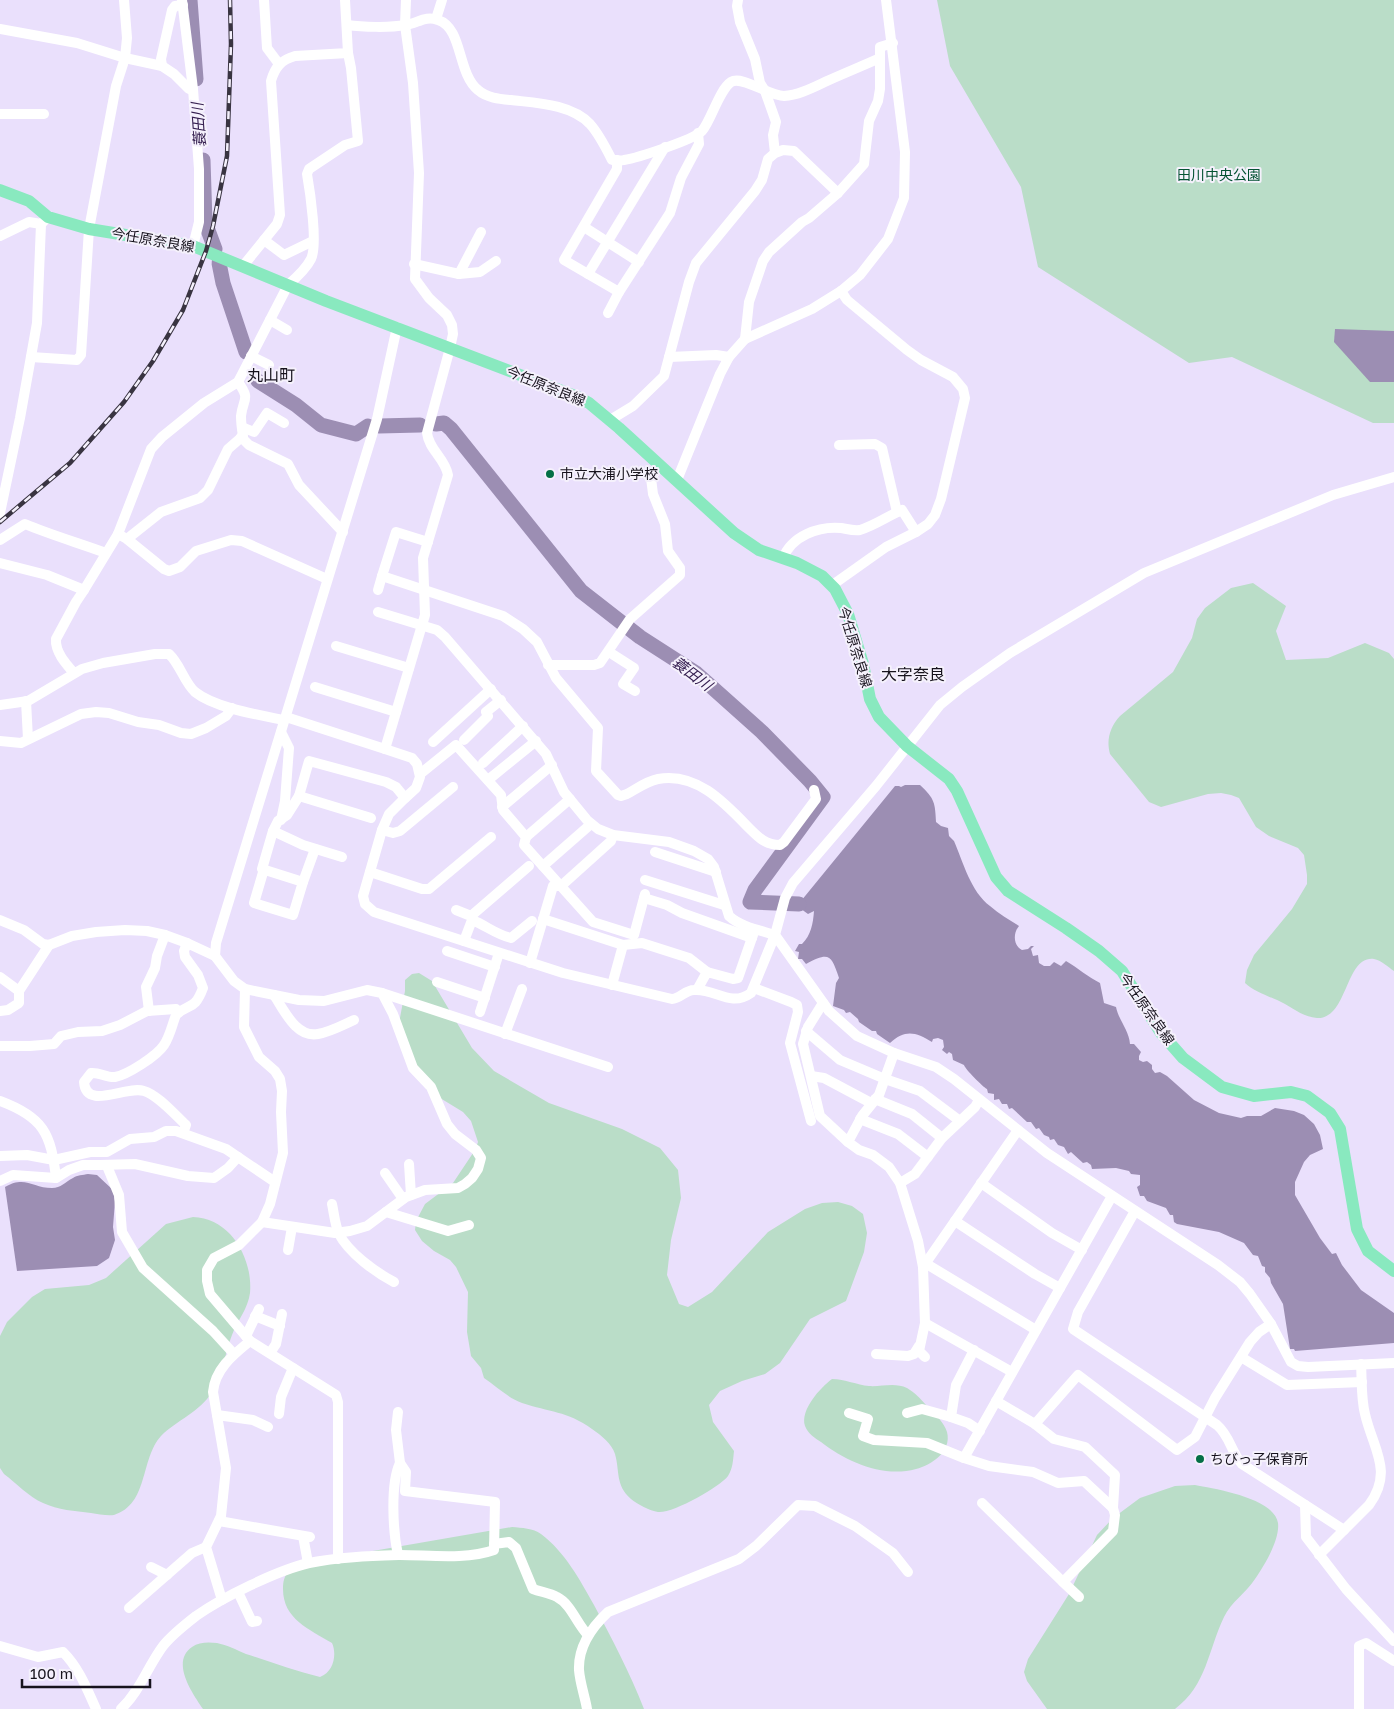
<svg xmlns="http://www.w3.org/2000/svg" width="1394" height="1709" font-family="'Golos Text','Noto Sans JP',sans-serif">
	<rect width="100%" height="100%" fill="#eae0fc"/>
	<g fill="#baddc8">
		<path d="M937 0H1394V423H1373L1232 357 1189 363 1038 267 1021 187 950 66Z"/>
		<path d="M1253 583 1286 606 1276 631 1286 660 1328 658 1365 643 1389 653 1394 659V971C1388 967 1381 960 1374 959 1345 955 1348 1020 1317 1018 1305 1017 1295 1010 1285 1004 1272 997 1256 993 1245 983L1247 970 1254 955 1292 909 1307 884V875L1304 855 1298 848 1269 836 1256 827 1239 798 1231 795 1221 793 1208 794 1161 807 1149 802 1110 754C1106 740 1110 727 1120 716L1173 672 1192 638 1197 619 1205 608 1231 588Z"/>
		<path d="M419 973 432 981 472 1048 494 1071 549 1103 622 1129 660 1148 678 1170 681 1198 671 1240 667 1275 679 1304 688 1307 712 1292 768 1232 805 1209 822 1203 838 1202 852 1206 863 1214 867 1233 864 1252 846 1301 810 1319 780 1363 765 1374 742 1381 720 1391 709 1405 713 1422 734 1451C733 1460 733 1468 728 1476 720 1487 672 1514 658 1512 650 1511 637 1504 631 1499 615 1485 620 1471 615 1454 612 1444 601 1435 592 1429 567 1411 549 1412 522 1403 508 1398 496 1386 484 1378L481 1368 471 1356 467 1332 468 1292 456 1267 450 1260 434 1251 422 1241 415 1230 416 1221 425 1204 453 1183 475 1150 478 1142 471 1121 463 1112 427 1090 399 1023 405 991V980L412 974Z"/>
		<path d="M193 1217C231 1218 253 1259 250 1293 248 1309 237 1321 232 1335 224 1354 224 1374 212 1392 200 1412 177 1420 161 1436 140 1459 149 1504 114 1515 107 1516 98 1514 91 1513 75 1511 58 1510 43 1503 29 1497 16 1483 4 1474L0 1468V1336L7 1322 32 1297 45 1289 89 1285 106 1278 166 1224Z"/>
		<path d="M832 1379C845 1379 857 1385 869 1386 881 1387 895 1382 907 1388 914 1392 921 1399 926 1405 934 1413 944 1422 947 1432 952 1451 932 1465 916 1469 883 1478 847 1462 821 1442 815 1438 808 1434 805 1426 800 1410 820 1388 832 1379Z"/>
		<path d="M1195 1485C1216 1489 1274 1498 1278 1523 1280 1540 1264 1566 1255 1579 1246 1593 1231 1602 1224 1617 1208 1650 1207 1685 1175 1709H1047L1027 1681 1024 1672 1028 1659 1069 1594 1097 1535 1113 1518 1140 1498 1175 1486Z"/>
		<path d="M512 1527C522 1528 533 1528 541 1534 565 1552 580 1580 594 1605 612 1639 630 1673 644 1709H203C193 1694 170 1662 192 1647 199 1642 208 1642 217 1643 227 1645 237 1650 246 1654 271 1662 295 1671 320 1677 334 1672 337 1654 332 1643 309 1629 283 1619 283 1589 283 1582 284 1575 290 1571 297 1567 307 1564 315 1561Z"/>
	</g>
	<g fill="#9c8eb3">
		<path d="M1335 329 1394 331V382H1370L1334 342Z"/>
		<path d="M905 785H920C935 799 935 803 936 822L941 826 948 828 949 836 954 841C963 862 971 892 990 906 999 914 1010 920 1019 926 1013 933 1013 945 1022 950L1028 949 1031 946H1034L1031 949 1033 956 1038 955 1039 963 1044 966H1050L1054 962 1061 966 1066 961C1078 968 1088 977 1100 983L1104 1003 1116 1007C1119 1021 1129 1030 1130 1044H1134L1141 1052 1139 1056V1060L1143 1062 1147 1061 1152 1065V1069L1155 1073 1160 1072 1167 1076 1194 1100 1219 1113 1241 1118 1247 1116H1261L1275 1108 1294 1111 1304 1115 1314 1124 1320 1135 1323 1149 1310 1155 1304 1162 1295 1182V1195L1320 1238 1332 1254 1336 1253 1342 1265 1361 1290 1394 1313V1343L1295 1351 1294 1349H1290L1283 1304 1271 1283 1270 1278 1265 1272V1267L1262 1266 1258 1256 1253 1255 1244 1243 1219 1232 1177 1224 1174 1222 1173 1215H1170L1166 1208 1147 1201 1144 1196H1140L1137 1187 1140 1185V1175L1131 1174 1129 1171 1116 1168 1092 1169 1091 1165 1087 1162 1083 1163 1071 1152 1068 1154 1064 1147 1058 1145 1054 1139 1050 1140 1049 1137 1044 1135 1039 1128 1036 1129 1031 1122H1027L1012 1108 1009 1109 1007 1104H1002L999 1099 994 1100V1094L988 1093 987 1089C983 1087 965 1069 964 1065L953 1060 952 1054 949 1052 947 1054 942 1050 944 1047 943 1040 938 1038 933 1039 932 1042C916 1032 905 1029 890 1043L877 1034 876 1031H872L859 1022 858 1019 850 1012 846 1013 844 1010 833 1006 836 983 839 978C831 954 829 952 806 964L802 959H798L799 952 795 951 799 944H802C811 935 813 924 814 911L808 914 797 906 786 908 789 901H801L895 786H899L901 787Z"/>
		<path d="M88 1174 97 1175 113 1190 115 1201 113 1227 115 1240 109 1258 97 1266 17 1271 5 1187C25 1175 33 1188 52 1188 61 1188 65 1182 73 1178 77 1175 83 1175 88 1174Z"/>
	</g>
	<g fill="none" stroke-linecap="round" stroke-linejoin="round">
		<g stroke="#9c8eb3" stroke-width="15">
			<path d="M190 0 196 79"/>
			<path d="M203 160 205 222 215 249"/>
			<path d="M219 263 223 283 246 352"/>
			<path d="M258 381 296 405 321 425 356 434 368 426"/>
			<path d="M436 424 444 423 451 429 581 591 640 637 696 673 762 732 810 781 823 797 755 890 750 902 799 904"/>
			<path d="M379 426 420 425"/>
		</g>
		<g stroke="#fff" stroke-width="10">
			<path d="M182 0 193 89 199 169V222L193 246"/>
			<path d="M264 0 267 48 279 64"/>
			<path d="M738 0 737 6 740 22 755 59 760 83 765 91 776 122 773 135 775 153"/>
			<path d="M436 19 442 0"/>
			<path d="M347 25C362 27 390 28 405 25 417 24 425 15 438 20 463 28 457 73 478 90 487 98 500 99 511 100 536 103 571 104 590 124 599 134 606 148 612 160 616 160 620 161 624 160 637 158 693 140 702 131 711 121 719 90 731 82 742 75 769 96 784 96 799 95 814 87 827 81 845 73 862 66 880 58"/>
			<path d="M0 29 77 43 125 58 162 66 174 74 189 89H193"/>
			<path d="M162 66 161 59 172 10 175 6 183 5"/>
			<path d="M0 114H44"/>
			<path d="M617 160V169L564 260 619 292 670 213 681 178 699 144 698 133"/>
			<path d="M584 227 639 262"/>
			<path d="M0 236 29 222 41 224"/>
			<path d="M264 240 284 255 313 241"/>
			<path d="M414 264 459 274 480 272 496 261"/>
			<path d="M243 266 277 224 280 215 271 81C275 67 281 60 295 56L348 53 345 0"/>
			<path d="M459 274 481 232"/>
			<path d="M588 274 665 147"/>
			<path d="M608 313 619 292"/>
			<path d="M270 320 287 330"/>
			<path d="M745 339 749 302 763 261 769 252 802 222 809 218 838 193 864 164 869 121 878 101 880 89V47L893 43"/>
			<path d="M251 356 269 365"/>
			<path d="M31 357 77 360 81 355 89 229 116 86 125 58 127 38 124 0"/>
			<path d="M669 357 716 355 729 357"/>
			<path d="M610 420 633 406 664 376 689 282 696 263 755 191 762 180 768 159 775 153 783 150 794 151 838 193"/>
			<path d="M242 427 254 432 267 413 284 423"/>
			<path d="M241 437 249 445 288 464 299 485 343 532"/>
			<path d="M839 445 875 444 882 448 897 512"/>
			<path d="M1394 477 1333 495 1144 573 1010 653 962 687 940 705 876 786 793 883 785 898 775 935 829 1011 857 1036 894 1053 936 1067 954 1079 1047 1153 1218 1265 1240 1282 1250 1294 1271 1324 1291 1362 1298 1366 1308 1367 1394 1363"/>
			<path d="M677 480 720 374 729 357 745 339 812 309 841 291 860 275 888 239 904 198 905 152 886 0"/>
			<path d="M0 513 20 418 37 323 41 224 48 217"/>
			<path d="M118 534 127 539 164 569 169 571 180 567 196 551 231 540 242 541 327 579"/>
			<path d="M127 539 161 512 200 498 208 490 228 449 243 436C242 430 241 422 241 416 243 398 251 400 238 382"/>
			<path d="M0 540 25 524C51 535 79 543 106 553"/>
			<path d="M428 542 396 532 382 576 503 616 523 629 537 642 556 678 598 728 596 771 618 795 621 796 627 794C636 789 647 781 658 779 696 772 724 802 748 827 758 837 765 845 780 845L784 842 816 799 814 790"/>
			<path d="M783 558C792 536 818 526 841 528 847 529 854 531 860 530 874 526 888 516 902 510L916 532 928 524 935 515 941 499 965 398 963 389 953 377 921 360 907 350 847 300 841 291"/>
			<path d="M0 563 47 575 84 590 118 534 151 449 162 437 204 403 238 382 288 285C296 278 306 269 311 259 318 245 310 191 307 174L309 169 345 145 358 141 351 68 348 53"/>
			<path d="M831 586 886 547 916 532"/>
			<path d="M378 590 382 576"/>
			<path d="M336 646 409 668"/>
			<path d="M609 652 634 668 623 684 635 691"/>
			<path d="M548 665H594L600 663 630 619 680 575V568L668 551 665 524 653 494 651 478 660 465"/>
			<path d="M74 673C66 664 55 652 56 639L76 602 84 590"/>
			<path d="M315 687 396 712"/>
			<path d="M26 701 28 739"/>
			<path d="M0 705 28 701 82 669 103 663 155 654H169C180 664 184 682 195 692 215 708 259 715 284 720"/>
			<path d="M286 717 385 749 412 758 417 764 420 777 416 788 403 800 389 814 382 830 363 896 365 904 374 912 563 973 672 999C680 999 685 990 694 990 715 988 730 1008 751 993L775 935C759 930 741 927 729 916L714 867 708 859 694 851 669 842 613 835 598 829 587 820 564 792 546 754 445 637 437 630 378 612"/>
			<path d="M464 740 488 716 486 712 501 700"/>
			<path d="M0 741 21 743 81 714 96 712 109 713 138 722 159 725 181 733 191 734 206 728 226 716 232 708"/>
			<path d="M433 742 491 689"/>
			<path d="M385 749 425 615 423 558 448 475C445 458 429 450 427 433L450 348 453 334 452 325 447 315 429 298 415 279 419 173 413 83 405 25 406 0"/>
			<path d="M483 763 523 726"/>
			<path d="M420 774 456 745 501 795 503 810 526 837 524 845 593 922 634 935 645 894"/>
			<path d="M488 780 536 741"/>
			<path d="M502 807 552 765"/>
			<path d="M371 818 299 796 309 761 386 782 396 787 405 798"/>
			<path d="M281 820 285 801 289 748 281 732"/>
			<path d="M382 830 393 833 400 831 453 787"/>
			<path d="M273 831 303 845 342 857"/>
			<path d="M526 837 570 799"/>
			<path d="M655 852 716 872"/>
			<path d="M543 866 591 824"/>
			<path d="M264 869 254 903 293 915 303 882 262 869 273 831 278 821 287 815 299 796"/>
			<path d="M370 872 422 889H429L491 837"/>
			<path d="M645 880 724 905"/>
			<path d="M303 882 315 849"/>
			<path d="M644 898 667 905 682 913 752 938"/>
			<path d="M456 910 471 916 472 920 464 941"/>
			<path d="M471 916 529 866"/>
			<path d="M543 919 623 945 642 943 689 958 707 972"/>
			<path d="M0 920 24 930 43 944 49 945 72 936 96 932 125 930 147 931 165 935 187 943 215 956 234 981 245 989 299 1000 324 1001 367 990 382 993 393 1014 413 1068 431 1087 447 1124 455 1134 476 1150 481 1158 478 1169 472 1178 465 1184 458 1188 425 1190 406 1197 367 1226 350 1231 335 1233 262 1222"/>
			<path d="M472 920C487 926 495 934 511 938L532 921"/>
			<path d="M447 951 495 967"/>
			<path d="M215 956 216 943 377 419 397 327"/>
			<path d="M530 963 553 886H561L611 841 613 835"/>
			<path d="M0 977 19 991"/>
			<path d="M437 982 485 998"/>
			<path d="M612 985 623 945"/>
			<path d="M754 988 791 1002 797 1005 798 1012 790 1043 811 1121"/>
			<path d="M245 989 244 1027 259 1057 275 1071 280 1079 282 1091 281 1112 283 1153 270 1204 262 1222 239 1245 214 1258 207 1270V1281L210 1294 250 1341 336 1395 338 1402V1559"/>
			<path d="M697 990 707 972 733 979 738 978 754 932"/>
			<path d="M382 993 608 1067"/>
			<path d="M274 995C284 1010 296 1038 318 1034 330 1032 343 1025 354 1020"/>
			<path d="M823 1003 808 1027 803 1044 820 1116 848 1142"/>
			<path d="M0 1011 8 1010 19 1003V991L49 945"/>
			<path d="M149 1011 146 987 155 968 157 956 165 935"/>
			<path d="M480 1012 499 953"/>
			<path d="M806 1031 840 1060 885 1079 920 1091 960 1121"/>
			<path d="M505 1034 522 989"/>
			<path d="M0 1046H30L54 1044 61 1036 78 1032 102 1031 120 1025 147 1011 176 1009 179 1012"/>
			<path d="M894 1053 879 1095 862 1116 848 1142 859 1150 873 1155 889 1167 900 1183 918 1241 923 1267 925 1323 1012 1372"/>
			<path d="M811 1076 824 1078 871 1103"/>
			<path d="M875 1099 912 1114 942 1138"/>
			<path d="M0 1101C43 1117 51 1133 56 1178"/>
			<path d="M860 1119 898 1134 928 1157"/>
			<path d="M183 1133 186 1125C175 1115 158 1095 144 1091 126 1085 86 1111 84 1082L91 1073C99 1072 107 1078 115 1077 127 1075 157 1056 164 1045 170 1036 172 1025 176 1015 189 1002 194 1012 203 988L198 975 185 957 184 951 187 943"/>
			<path d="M0 1156 27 1155 54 1160 90 1152H107L130 1139 154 1137 166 1131H176L226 1149 275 1182"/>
			<path d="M409 1164 411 1195"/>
			<path d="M107 1166 119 1195 122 1232 143 1268 213 1331 234 1354"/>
			<path d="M385 1173 403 1199"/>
			<path d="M0 1181 13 1175 56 1178 69 1170 83 1165H100L135 1164 188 1176 214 1178 228 1168 238 1157"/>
			<path d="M900 1183 915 1174 942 1138 975 1107 979 1100"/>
			<path d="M981 1183 1052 1233 1082 1250"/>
			<path d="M332 1204C334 1213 335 1225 339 1234 349 1253 375 1272 394 1282"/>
			<path d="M1135 1211 1078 1312 1073 1329 1217 1425C1230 1436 1231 1452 1242 1464L1344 1530"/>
			<path d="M386 1212 448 1231 469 1225"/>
			<path d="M955 1221 1035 1274 1060 1288"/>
			<path d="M288 1250 292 1227"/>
			<path d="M925 1263 1036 1330"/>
			<path d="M923 1267 1018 1130"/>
			<path d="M255 1316 280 1326"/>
			<path d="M246 1336 259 1309"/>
			<path d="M974 1350 956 1385 951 1417 968 1423 980 1431"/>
			<path d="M270 1353 276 1344 282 1314"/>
			<path d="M876 1354 908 1356 914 1354 919 1346"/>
			<path d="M925 1357 919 1351 925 1323"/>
			<path d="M1241 1357 1287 1385 1362 1382"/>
			<path d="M996 1401 1035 1424 1078 1375 1177 1450 1195 1437 1215 1398 1250 1342 1259 1332 1271 1324"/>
			<path d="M849 1413 868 1419 863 1436 874 1440 927 1443 964 1458 989 1466 1033 1472 1058 1483 1084 1481 1113 1508"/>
			<path d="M907 1413 922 1409 951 1417"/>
			<path d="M279 1414 281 1397 293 1368"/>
			<path d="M217 1415 253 1420 268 1427"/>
			<path d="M1035 1424 1054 1439 1085 1447 1115 1475 1113 1508 1115 1515 1113 1531 1063 1582 1079 1597"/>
			<path d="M964 1458 1112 1196"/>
			<path d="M982 1503 1063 1582"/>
			<path d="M1305 1505 1306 1537 1346 1589 1394 1641"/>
			<path d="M219 1521 310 1537"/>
			<path d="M303 1536 308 1563"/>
			<path d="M494 1544 509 1542 516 1548 533 1589C541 1592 550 1593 557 1597 571 1604 577 1624 588 1635"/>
			<path d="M398 1555C393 1532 390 1484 400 1463"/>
			<path d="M1319 1555 1369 1505C1394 1471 1373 1449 1365 1414 1361 1399 1362 1380 1361 1364"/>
			<path d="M151 1567 167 1575"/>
			<path d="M238 1592 252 1622 257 1621"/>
			<path d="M222 1600 206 1547 221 1516 226 1468 213 1392C215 1369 233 1355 250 1341"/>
			<path d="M129 1608 192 1553 206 1547"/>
			<path d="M0 1646 38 1657 63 1652C79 1668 87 1689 96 1709"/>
			<path d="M121 1709C140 1691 148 1666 163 1646 170 1637 187 1623 196 1616 223 1597 278 1570 309 1563 338 1557 370 1556 400 1555 429 1555 466 1560 494 1550L495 1502 405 1491 406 1472 400 1463 396 1430 398 1412"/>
			<path d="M587 1709C585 1697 580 1683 579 1670 578 1646 592 1627 608 1612L739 1559 756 1546 798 1505 815 1506 855 1526 893 1553 908 1572"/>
			<path d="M1359 1709V1646L1366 1643 1369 1645 1394 1661"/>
		</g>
		<path stroke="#89e9bf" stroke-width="12" d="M0 190 29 201 48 217 89 229 193 246 326 301 578 397 589 403 619 428 734 533 759 550 797 563 822 576 835 589 848 614 863 664 870 699 879 717 907 746 949 779 957 791 996 877 1008 891 1066 928 1099 951 1122 971 1161 1033 1183 1058 1222 1087 1254 1096 1291 1092 1307 1096 1330 1113 1340 1129 1357 1229 1368 1251 1394 1271"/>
		<defs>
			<path id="rail" d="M0 522 70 463 124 402 153 361 183 310 206 251 213 226 227 156 231 44 230 0"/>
		</defs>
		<use href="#rail" stroke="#393441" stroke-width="4.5"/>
		<use href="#rail" stroke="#f5f1fc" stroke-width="2.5" stroke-dasharray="8" stroke-linecap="butt"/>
	</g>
	<g fill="#046f46" stroke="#f5f1fc" stroke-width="2">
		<circle cx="550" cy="474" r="5"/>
		<circle cx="1200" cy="1459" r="5"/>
	</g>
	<g text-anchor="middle" stroke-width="4" stroke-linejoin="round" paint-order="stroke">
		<g font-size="14" fill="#035232" stroke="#f5f1fc">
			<text x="1219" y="180">田川中央公園</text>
		</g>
		<g font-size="14" fill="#17131d" stroke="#f5f1fc">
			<text transform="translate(153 240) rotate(10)" y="5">今任原奈良線</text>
			<text transform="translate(546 386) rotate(22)" y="5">今任原奈良線</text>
			<text transform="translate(855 647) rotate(73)" y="5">今任原奈良線</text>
			<text transform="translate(1147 1009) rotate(55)" y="5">今任原奈良線</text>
		</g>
		<g font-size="14" fill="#17131d" stroke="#f5f1fc" text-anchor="start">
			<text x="560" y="479">市立大浦小学校</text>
			<text x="1210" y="1464">ちびっ子保育所</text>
		</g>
		<g font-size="15" font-style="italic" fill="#362051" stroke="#f5f1fc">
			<text transform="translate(199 125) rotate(-94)" y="5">蓑田川</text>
			<text transform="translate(692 674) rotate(37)" y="5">蓑田川</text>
		</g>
		<g font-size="16" fill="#17131d" stroke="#f5f1fc">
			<text x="271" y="381">丸山町</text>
			<text x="913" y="680">大字奈良</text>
		</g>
	</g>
	<path d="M22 1679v8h128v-8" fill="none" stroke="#17131d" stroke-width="2.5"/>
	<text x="30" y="1679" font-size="15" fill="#17131d" stroke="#f5f1fc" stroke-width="4" paint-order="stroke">100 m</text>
</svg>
